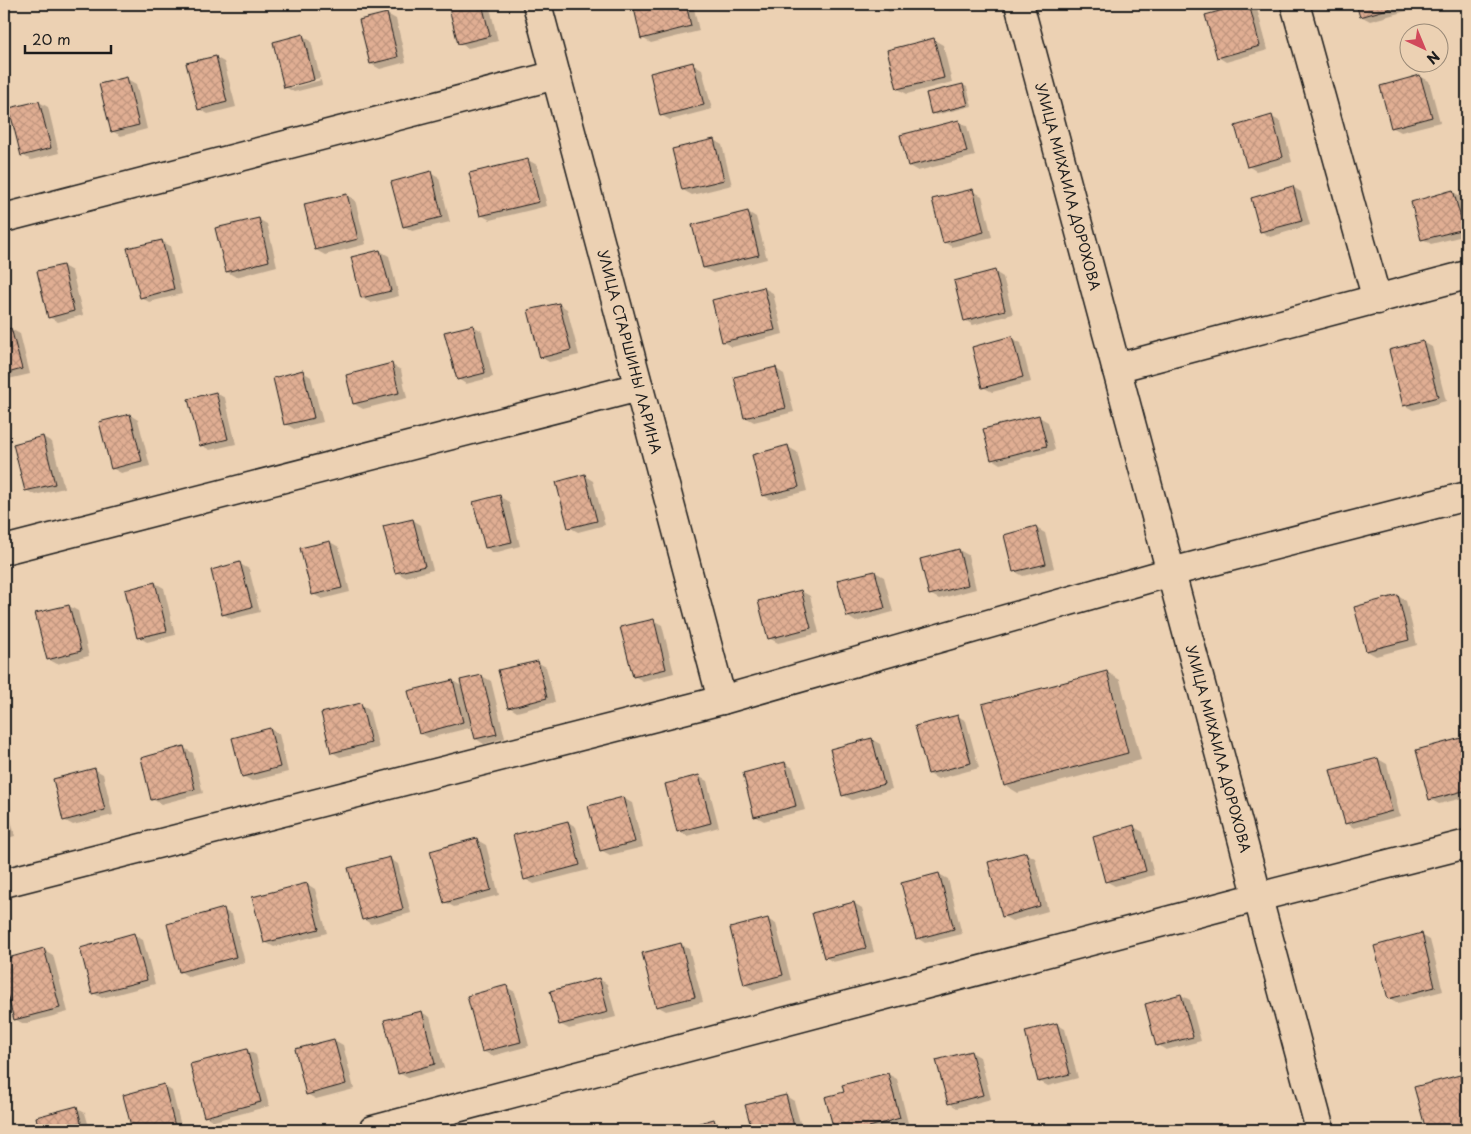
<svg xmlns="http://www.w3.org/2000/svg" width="1471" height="1134" font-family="'Playpen Sans',sans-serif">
	<defs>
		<pattern id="building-cross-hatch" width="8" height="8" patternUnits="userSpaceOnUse" patternTransform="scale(1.25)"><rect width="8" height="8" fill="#e0ae93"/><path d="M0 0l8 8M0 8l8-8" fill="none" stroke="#c0957e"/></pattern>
	</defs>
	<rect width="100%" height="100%" fill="#ecd1b3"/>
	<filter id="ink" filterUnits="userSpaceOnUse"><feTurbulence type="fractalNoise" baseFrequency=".02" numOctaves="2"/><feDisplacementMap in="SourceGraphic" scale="10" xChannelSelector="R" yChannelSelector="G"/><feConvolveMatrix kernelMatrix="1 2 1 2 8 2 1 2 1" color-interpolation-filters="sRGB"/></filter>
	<g filter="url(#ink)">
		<g fill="#0003" fill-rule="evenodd">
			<path d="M4 4H23L4 9Z"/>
			<path d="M449 4H489L498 41 468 48 459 43Z"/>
			<path d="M634 4H693L699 31 651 43 642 38Z"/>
			<path d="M880 4H923L889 12 881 7Z"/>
			<path d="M1248 4 1257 9 1268 50 1226 62 1218 57Z"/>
			<path d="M1358 4H1408L1410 10 1370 21 1361 16Z"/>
			<path d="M387 14 396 19 406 62 380 69 371 64Z"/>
			<path d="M303 36 311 41 322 85 294 92 285 87ZM320 78 321 80 291 88V85Z"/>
			<path d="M934 40 943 45 952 82 907 94 898 89Z"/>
			<path d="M215 57 224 62 236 107 208 114 199 109Z"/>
			<path d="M693 64 702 69 712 109 670 120 661 115Z"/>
			<path d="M1420 76 1429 81 1440 122 1401 132 1392 127 1381 87Z"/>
			<path d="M127 79 136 84 147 129 121 136 112 131Z"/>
			<path d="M963 85 967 87 972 106 936 115 932 113Z"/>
			<path d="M39 102 48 107 59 153 31 160 22 155Z"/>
			<path d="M1272 117 1281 122 1292 162 1256 171 1248 166Z"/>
			<path d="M958 121 967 126 975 156 918 171 909 166Z"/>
			<path d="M714 140 722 145 732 185 692 195 683 190Z"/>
			<path d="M528 160 537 165 547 206 490 220 481 215Z"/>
			<path d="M430 173 439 178 450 222 412 231 404 226Z"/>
			<path d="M1293 187 1301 192 1310 225 1270 237 1262 232 1253 198Z"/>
			<path d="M973 191 982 196 992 237 952 247 944 242Z"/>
			<path d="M1453 192 1462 197 1467 217V235L1431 244 1423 239Z"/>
			<path d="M347 195 355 200 366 244 325 255 316 250Z"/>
			<path d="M748 212 756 217 767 259 713 273 704 268Z"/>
			<path d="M258 219 267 224 277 266 236 277 227 272Z"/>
			<path d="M162 241 170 246 182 294 149 302 141 297Z"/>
			<path d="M380 251 389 256 399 296 371 303 362 298Z"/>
			<path d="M63 266 72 271 83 315 58 322 49 317Z"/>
			<path d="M995 272 1003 277 1013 314 973 325 965 320Z"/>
			<path d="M764 288 773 293 783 334 732 347 723 342Z"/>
			<path d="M559 304 567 309 579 355 549 362 541 357Z"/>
			<path d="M473 326 482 331 493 377 466 384 458 379Z"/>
			<path d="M11 329 20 334 30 374 4 380V331Z"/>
			<path d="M1012 338 1021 343 1031 382 992 392 983 387Z"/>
			<path d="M1423 342 1432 347 1446 401 1413 410 1404 405Z"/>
			<path d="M392 365 401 370 407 398 363 409 354 404Z"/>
			<path d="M776 369 784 374 794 412 754 422 745 417Z"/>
			<path d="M303 372 311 377 323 422 294 429 286 424Z"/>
			<path d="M216 393 225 398 236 444 210 450 201 445Z"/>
			<path d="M130 415 138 420 150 466 121 473 112 468Z"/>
			<path d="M1039 417 1048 422 1055 450 1000 464 992 459Z"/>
			<path d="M43 437 52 442 64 488 35 495 26 490Z"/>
			<path d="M788 447 797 452 807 491 771 500 763 495Z"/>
			<path d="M585 476 593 481 605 525 578 532 569 527Z"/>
			<path d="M500 497 509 502 520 546 494 553 486 548Z"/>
			<path d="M413 520 421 525 433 570 405 577 396 572Z"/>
			<path d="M1036 528 1045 533 1054 568 1023 576 1014 571Z"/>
			<path d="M330 542 339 547 350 592 322 599 313 594Z"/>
			<path d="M959 550 968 555 976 589 939 599 930 594Z"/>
			<path d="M240 564 249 569 260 612 231 619 223 614Z"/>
			<path d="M875 572 884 577 893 612 856 622 848 617Z"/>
			<path d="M155 583 164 588 175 635 147 642 138 637Z"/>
			<path d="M801 591 810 596 819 633 778 643 769 638Z"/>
			<path d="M1398 596 1406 601 1417 645 1376 656 1367 651Z"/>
			<path d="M69 606 78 611 89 656 57 664 48 659Z"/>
			<path d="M653 620 662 625 674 673 643 681 634 676Z"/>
			<path d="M537 662 546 667 555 702 517 712 509 707Z"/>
			<path d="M1107 672 1120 680 1141 760 1018 793 1005 785Z"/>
			<path d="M482 676 491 681 505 738 484 744 476 739 473 727 429 738 420 733 453 681 463 687Z"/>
			<path d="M361 705 369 710 379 748 340 757 332 752Z"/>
			<path d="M958 716 966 721 979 768 938 779 929 774Z"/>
			<path d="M270 729 279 734 288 772 252 781 243 776Z"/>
			<path d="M1465 738 1467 740V797L1439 804 1430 799Z"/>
			<path d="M871 739 880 744 892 789 852 800 843 795Z"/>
			<path d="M184 748 193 753 203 793 161 804 152 799Z"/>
			<path d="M1378 759 1387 764 1400 816 1354 828 1346 823Z"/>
			<path d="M785 763 793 768 805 810 764 821 755 816Z"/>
			<path d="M94 769 103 774 113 815 73 825 64 820Z"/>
			<path d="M698 776 707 781 719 827 687 836 678 831Z"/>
			<path d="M4 792 15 836 4 839Z"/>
			<path d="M623 798 632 803 643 847 610 855 601 850Z"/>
			<path d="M568 822 576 827 588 870 534 884 525 879Z"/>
			<path d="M1134 827 1143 832 1154 875 1115 886 1106 881Z"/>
			<path d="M477 840 486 845 499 895 454 907 445 902Z"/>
			<path d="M1026 853 1035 858 1048 911 1012 921 1003 916Z"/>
			<path d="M390 859 398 864 411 913 371 924 363 919Z"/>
			<path d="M939 874 948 879 962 934 925 943 917 938Z"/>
			<path d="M307 884 315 889 327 933 274 947 265 942Z"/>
			<path d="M854 903 862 908 874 952 833 962 825 957Z"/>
			<path d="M223 910 232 915 245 962 189 977 181 972 168 924Z"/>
			<path d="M767 919 776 924 791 980 754 990 746 985Z"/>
			<path d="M134 935 143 940 155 984 102 998 93 993Z"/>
			<path d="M1421 935 1430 940 1443 991 1398 1003 1389 998Z"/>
			<path d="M681 944 689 949 703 1002 666 1011 657 1006Z"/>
			<path d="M44 950 53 955 68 1012 24 1024 15 1019 4 977V960Z"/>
			<path d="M599 979 607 984 616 1017 569 1029 560 1024Z"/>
			<path d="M506 987 515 992 529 1046 492 1056 483 1051Z"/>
			<path d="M1181 995 1190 1000 1201 1041 1166 1050 1158 1045Z"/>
			<path d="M421 1012 430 1017 444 1068 408 1078 399 1073Z"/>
			<path d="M1056 1024 1065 1029 1078 1078 1048 1086 1039 1081Z"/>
			<path d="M334 1040 343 1045 354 1089 316 1099 307 1094Z"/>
			<path d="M247 1050 256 1055 269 1106 214 1121 205 1116Z"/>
			<path d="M971 1052 980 1057 991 1099 957 1108 949 1103Z"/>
			<path d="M888 1074 897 1079 908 1123 880 1130H835L827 1098 845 1093Z"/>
			<path d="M1460 1076 1467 1081V1130H1427L1416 1088Z"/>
			<path d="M164 1086 172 1091 182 1130H133L124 1096Z"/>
			<path d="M786 1096 794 1101 802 1130H753L747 1106Z"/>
			<path d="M76 1108 85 1113 90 1130H40L37 1118Z"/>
			<path d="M714 1121 723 1126 724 1130H680Z"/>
		</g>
		<g fill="url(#building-cross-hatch)" stroke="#1c1c1c">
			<path d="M448 4H482L490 36 458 44Z"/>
			<path d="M633 4H686L691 26 641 39Z"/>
			<path d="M879 4H896L880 8Z"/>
			<path d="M1245 4H1249L1260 46 1217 58 1205 15Z"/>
			<path d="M1356 4H1401L1402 5 1360 17Z"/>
			<path d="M387 13 398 57 370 64 359 20Z"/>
			<path d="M303 34 314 80 284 88 273 42Z"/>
			<path d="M934 38 944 78 897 89 887 50Z"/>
			<path d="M216 56 227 102 198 110 186 63Z"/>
			<path d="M693 62 704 105 660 116 650 73Z"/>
			<path d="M1420 75 1432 117 1391 128 1380 86Z"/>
			<path d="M127 77 139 125 111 132 99 84Z"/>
			<path d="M963 84 968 105 931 114 926 93Z"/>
			<path d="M39 101 51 148 21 156 9 108Z"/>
			<path d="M1272 115 1283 157 1247 167 1235 126Z"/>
			<path d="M959 120 967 152 908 166 900 135Z"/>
			<path d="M714 139 724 180 682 190 672 149Z"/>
			<path d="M528 159 539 202 480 216 469 173Z"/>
			<path d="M431 171 442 217 403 227 391 182Z"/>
			<path d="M1293 186 1302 221 1260 232 1251 198Z"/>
			<path d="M973 189 984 232 943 243 932 199Z"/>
			<path d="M1453 190 1464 229 1421 240 1411 202Z"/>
			<path d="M347 194 358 239 315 250 304 204Z"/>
			<path d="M748 211 759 255 703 268 692 225Z"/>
			<path d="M259 218 269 261 226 272 215 228Z"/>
			<path d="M162 240 174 289 140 298 127 248Z"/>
			<path d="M380 250 391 291 361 298 351 257Z"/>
			<path d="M63 265 74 311 48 318 37 271Z"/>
			<path d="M995 270 1005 310 964 321 954 281Z"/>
			<path d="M764 287 775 330 722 342 712 300Z"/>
			<path d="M559 303 571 350 540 358 528 310Z"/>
			<path d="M473 325 485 373 457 380 444 332Z"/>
			<path d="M11 328 22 369 4 374V330Z"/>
			<path d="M1012 336 1023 377 982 388 972 347Z"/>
			<path d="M1423 341 1438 397 1403 406 1389 350Z"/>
			<path d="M392 363 399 393 353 404 346 375Z"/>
			<path d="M776 367 786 408 744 418 734 377Z"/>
			<path d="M303 370 314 418 284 425 273 378Z"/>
			<path d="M216 392 228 439 200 446 188 399Z"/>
			<path d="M130 414 142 461 111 469 99 422Z"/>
			<path d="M1039 415 1047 446 991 460 983 429Z"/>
			<path d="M43 436 55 484 25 491 13 444Z"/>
			<path d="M788 445 799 487 762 496 752 455Z"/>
			<path d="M585 474 597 521 568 528 556 482Z"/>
			<path d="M500 495 512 542 485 548 473 502Z"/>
			<path d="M413 519 425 566 395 573 383 526Z"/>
			<path d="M1036 526 1046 564 1013 572 1004 535Z"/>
			<path d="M330 541 342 588 312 595 300 548Z"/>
			<path d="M959 549 968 585 929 595 920 559Z"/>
			<path d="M240 562 252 607 222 615 211 570Z"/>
			<path d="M875 571 885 608 847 617 837 580Z"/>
			<path d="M155 582 167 631 137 638 125 590Z"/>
			<path d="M801 590 811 628 768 639 758 601Z"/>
			<path d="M1398 595 1409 640 1366 651 1354 607Z"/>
			<path d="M69 605 81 651 47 660 35 613Z"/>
			<path d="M654 619 666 669 633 677 620 627Z"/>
			<path d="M538 661 547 698 508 708 498 670Z"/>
			<path d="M1107 671 1128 753 1004 786 982 704Z"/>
			<path d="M482 675 497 734 475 739 460 680Z"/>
			<path d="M453 680 463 722 419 734 408 691Z"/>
			<path d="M361 703 371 743 331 753 321 713Z"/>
			<path d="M958 715 971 763 928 774 915 726Z"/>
			<path d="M270 728 280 767 242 777 232 738Z"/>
			<path d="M1465 737 1467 746V790L1429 800 1416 750Z"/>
			<path d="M872 738 884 784 842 796 830 749Z"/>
			<path d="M184 746 195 789 151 800 141 758Z"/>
			<path d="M1378 758 1392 811 1345 824 1330 770Z"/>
			<path d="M785 762 796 806 754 817 743 773Z"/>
			<path d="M95 768 105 810 63 821 53 779Z"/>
			<path d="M699 775 711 823 677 832 665 784Z"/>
			<path d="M623 797 635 842 600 851 588 806Z"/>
			<path d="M4 817 7 831 4 832Z"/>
			<path d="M568 821 580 865 524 880 513 835Z"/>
			<path d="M1134 825 1146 871 1105 882 1093 837Z"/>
			<path d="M477 838 491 890 444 903 430 851Z"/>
			<path d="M1026 852 1040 906 1002 917 988 862Z"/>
			<path d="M390 857 403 909 362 920 348 868Z"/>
			<path d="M939 873 954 929 916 939 901 883Z"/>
			<path d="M307 883 319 929 264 943 252 897Z"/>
			<path d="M854 902 866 948 824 958 812 913Z"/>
			<path d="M224 908 236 957 179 972 167 924Z"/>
			<path d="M768 918 783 975 744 985 730 928Z"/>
			<path d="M1467 922V942L1463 924Z"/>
			<path d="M134 933 147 980 92 994 80 948Z"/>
			<path d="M1422 933 1435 987 1388 999 1374 946Z"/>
			<path d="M681 943 695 997 656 1007 642 953Z"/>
			<path d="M44 948 60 1008 14 1020 4 982V959Z"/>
			<path d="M599 978 608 1012 559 1025 550 991Z"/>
			<path d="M507 985 521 1042 482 1052 467 996Z"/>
			<path d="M1181 994 1193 1037 1156 1046 1145 1004Z"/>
			<path d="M422 1011 435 1064 398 1074 384 1020Z"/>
			<path d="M1057 1023 1070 1074 1038 1082 1025 1031Z"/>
			<path d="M334 1039 346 1084 306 1095 295 1049Z"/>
			<path d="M247 1049 261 1102 204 1117 190 1064Z"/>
			<path d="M971 1051 983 1095 948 1104 936 1060Z"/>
			<path d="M888 1073 900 1118 869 1127 870 1130H834L825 1097 844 1092 842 1085Z"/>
			<path d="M1460 1075 1467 1104V1128L1459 1130H1426L1414 1087Z"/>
			<path d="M164 1084 176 1130H132L123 1095Z"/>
			<path d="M786 1095 795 1130H752L745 1105Z"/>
			<path d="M77 1106 83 1130H39L36 1117Z"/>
			<path d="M714 1119 717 1130H678V1129Z"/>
		</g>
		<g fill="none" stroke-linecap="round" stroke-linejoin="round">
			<defs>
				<g id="street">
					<path id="s1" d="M537 4 722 700"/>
					<path id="s2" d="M1019 4 1320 1130"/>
					<path d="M1295 4 1377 300"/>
					<path d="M4 218 556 75"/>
					<path d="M1116 368 1467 275"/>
					<path d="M4 550 639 387"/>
					<path d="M4 883 722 700 1171 572 1467 496"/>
					<path d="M373 1130 1258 897 1467 844"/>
				</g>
			</defs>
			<use href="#street" stroke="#1c1c1c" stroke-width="31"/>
			<use href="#street" stroke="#ecd1b3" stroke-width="28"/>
		</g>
	</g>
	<g text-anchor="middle" stroke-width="4.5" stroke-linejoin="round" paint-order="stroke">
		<g font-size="14" fill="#1c1c1c" stroke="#ecd1b3">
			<text dy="5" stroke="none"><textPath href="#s2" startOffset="189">УЛИЦА МИХАИЛА ДОРОХОВА</textPath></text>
			<text dy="5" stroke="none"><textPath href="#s1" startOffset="360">УЛИЦА СТАРШИНЫ ЛАРИНА</textPath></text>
			<text dy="5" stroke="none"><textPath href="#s2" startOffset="771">УЛИЦА МИХАИЛА ДОРОХОВА</textPath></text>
		</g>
	</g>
	<rect width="1471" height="1134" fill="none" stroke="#ecd1b3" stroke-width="20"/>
	<rect x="10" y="10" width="1451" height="1114" fill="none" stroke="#1c1c1c" stroke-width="2" filter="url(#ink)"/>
	<g transform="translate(1424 48) rotate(136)"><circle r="24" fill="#ecd1b3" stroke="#998977"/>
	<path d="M0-4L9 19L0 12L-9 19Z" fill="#d1495b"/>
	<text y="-8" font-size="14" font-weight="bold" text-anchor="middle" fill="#1c1c1c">N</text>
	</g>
	<path d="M25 45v8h86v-8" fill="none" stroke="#1c1c1c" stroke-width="2.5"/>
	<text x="32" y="45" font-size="15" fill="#1c1c1c" stroke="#ecd1b3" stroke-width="4" paint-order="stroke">20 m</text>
</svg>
